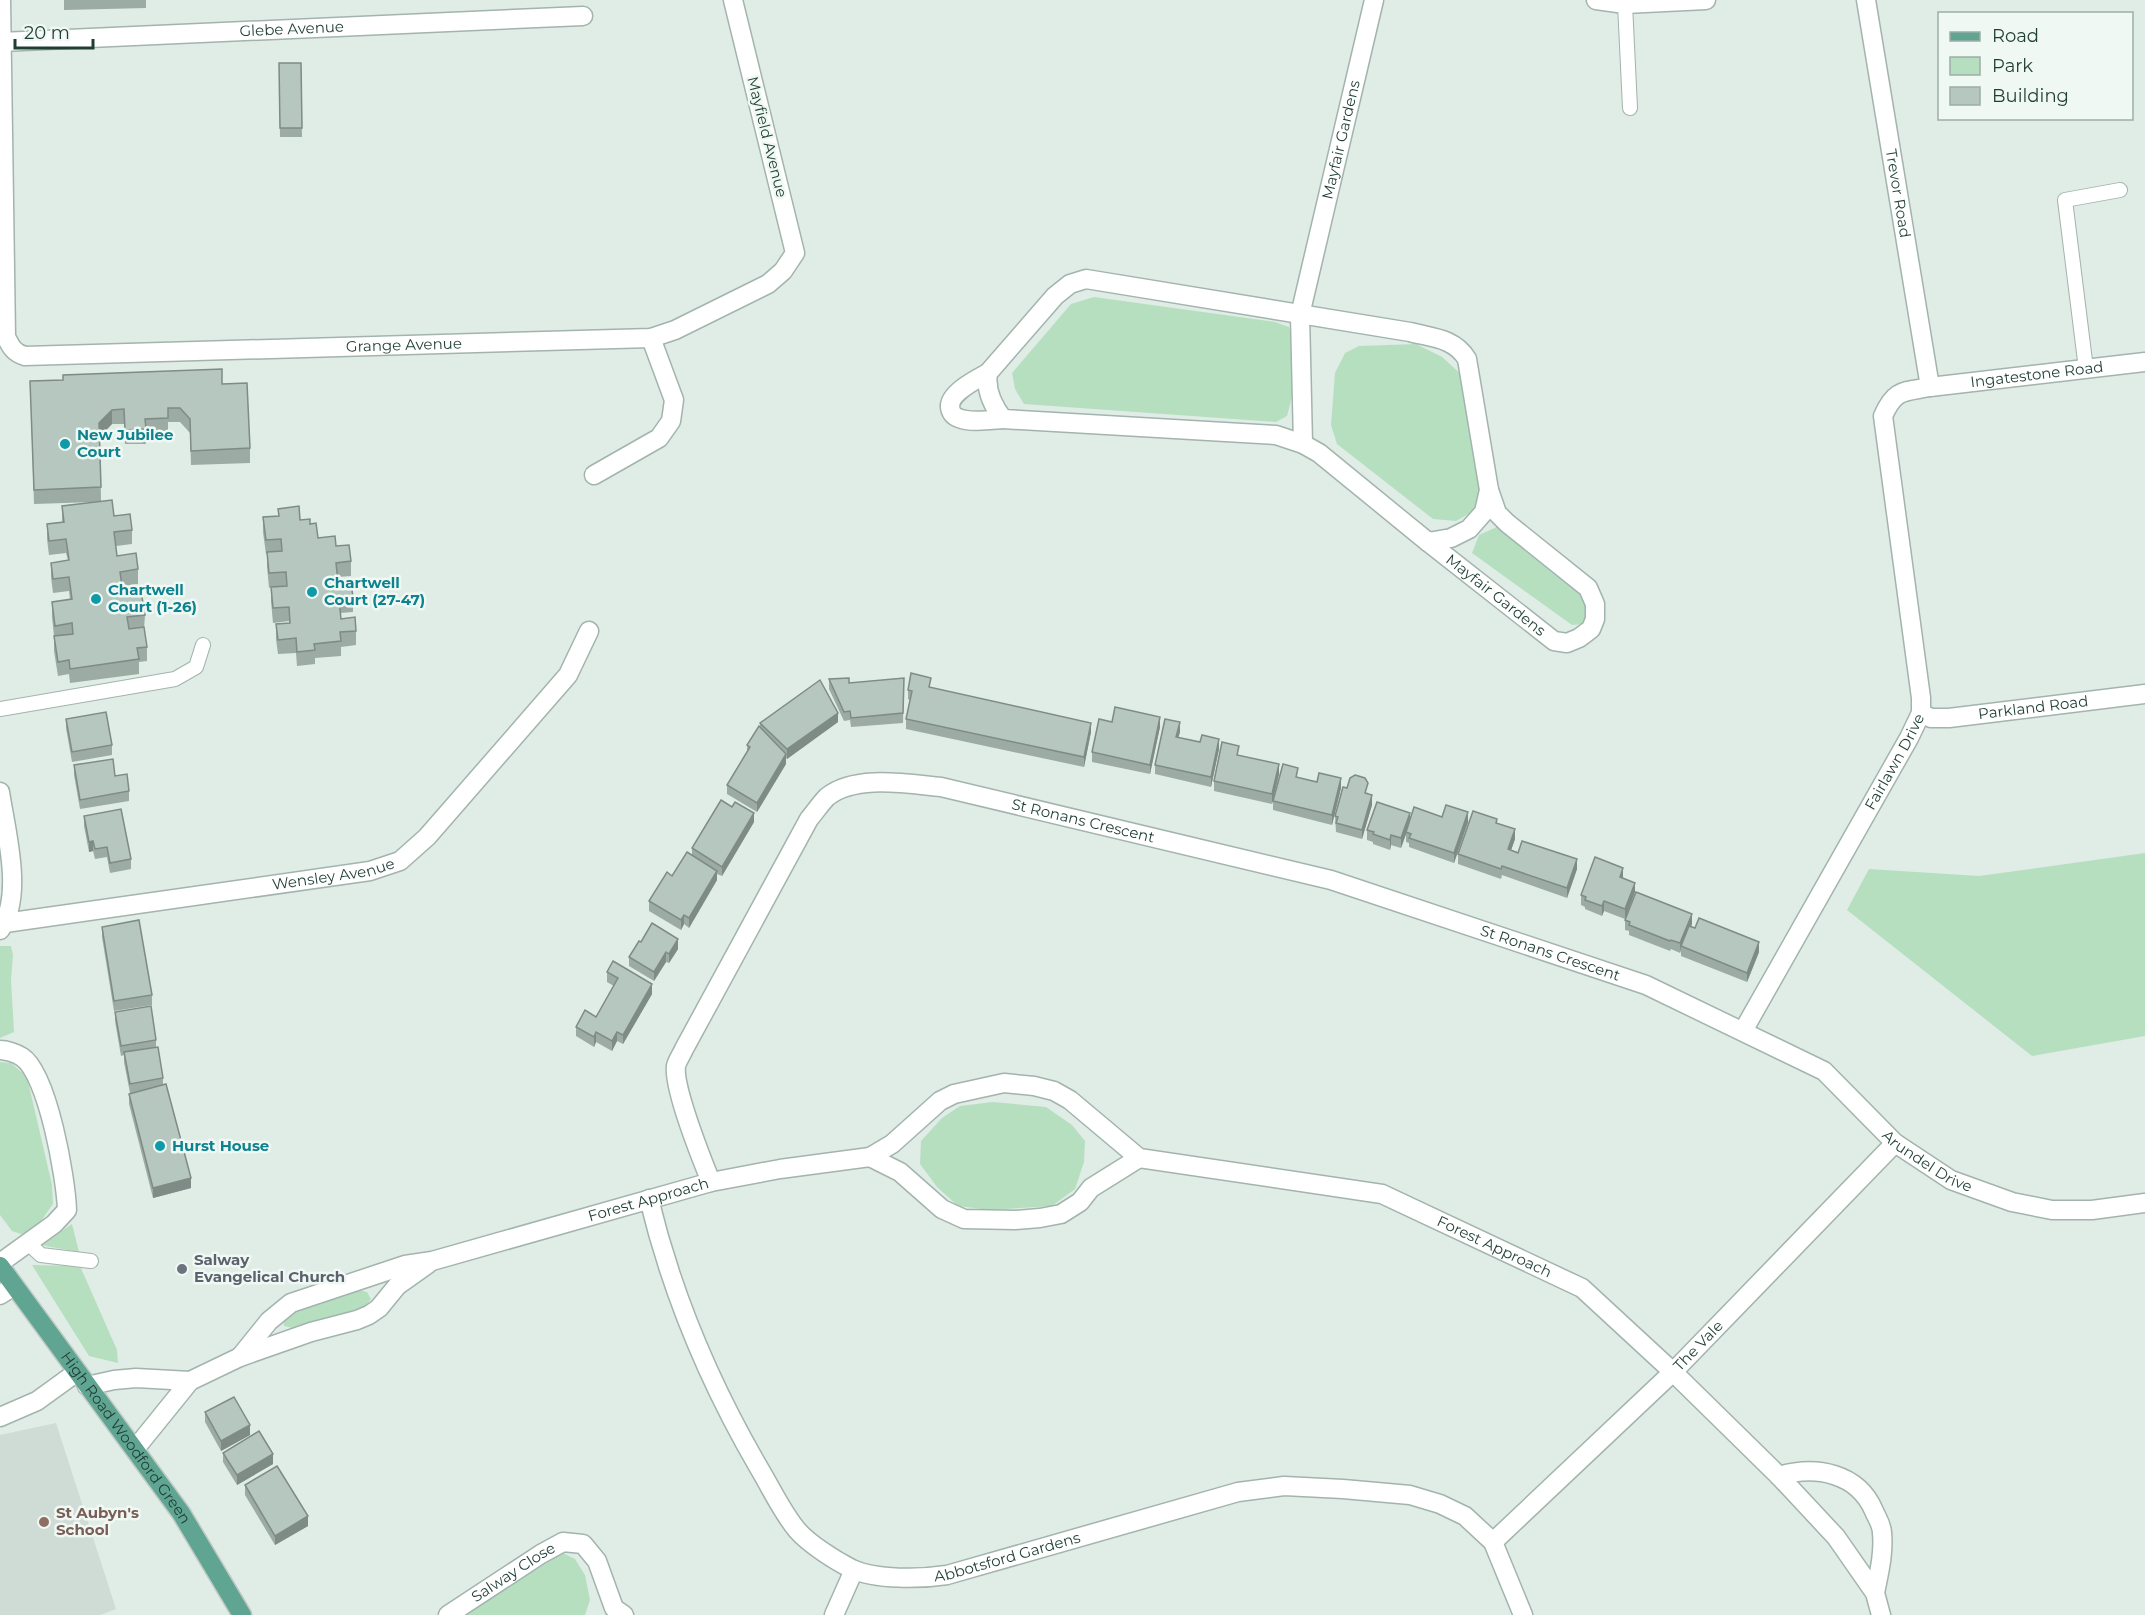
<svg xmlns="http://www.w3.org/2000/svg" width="2145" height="1615" font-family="Montserrat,sans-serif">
	<rect width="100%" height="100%" fill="#e0ece6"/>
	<path fill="#cedcd5" d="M56 1423 116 1609 100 1615H0V1435Z"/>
	<g fill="#b6dfc0">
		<path d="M1094 297 1275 322 1289 327C1298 355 1295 389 1287 416L1276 422 1024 404 1015 389 1012 373 1071 304Z"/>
		<path d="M1416 344 1442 357 1464 377 1481 470 1480 496 1472 512 1456 521 1433 519 1337 444 1331 425 1335 373 1345 353 1359 346Z"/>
		<path d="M1499 526 1583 592 1589 619 1583 624 1572 625 1472 553 1479 535Z"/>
		<path d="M2145 853V1036L2032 1056 1847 910 1869 869 1979 876Z"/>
		<path d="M0 946H11L13 955 11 980 14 1032 0 1038Z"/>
		<path d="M0 1062 11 1063 27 1077 52 1185 53 1204 38 1225 24 1235 12 1231 0 1215Z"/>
		<path d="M993 1102 1046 1107 1072 1125 1085 1141 1084 1162 1075 1189 1052 1206 990 1210 958 1206 937 1187 920 1164 921 1141 942 1118 960 1106Z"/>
		<path d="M72 1224 79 1252 40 1245Z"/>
		<path d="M32 1265 80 1266 117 1350 118 1363 89 1356Z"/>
		<path d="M359 1290 367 1292 371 1299 364 1307 293 1328 284 1326 283 1318 293 1312Z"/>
		<path d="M563 1553 575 1559 585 1575 590 1600 585 1615H461Z"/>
	</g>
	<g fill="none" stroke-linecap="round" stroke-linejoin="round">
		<defs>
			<g id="lane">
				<path d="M1625 4 1630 108"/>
				<path d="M2086 369 2065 200 2120 190"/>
				<path d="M0 709 175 679 196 667 203 645"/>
				<path d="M28 1243 41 1255 91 1261"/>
			</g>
			<g id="street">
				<path id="s1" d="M1 0 6 337C11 347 14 353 25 356L651 338 675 330 768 284 783 271 795 253 733 0"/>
				<path d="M1596 0 1625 4 1706 0"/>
				<path id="s2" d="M1866 0 1930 387"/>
				<path id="s3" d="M1 42 583 16"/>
				<path d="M1086 279 1410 332C1433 338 1454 338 1467 359L1489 490 1484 512 1469 529 1451 538 1428 542 1319 453 1303 444 1276 435 1003 419C993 406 985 391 988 373L1055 296 1070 284Z"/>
				<path d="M988 373C977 379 944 395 951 411 953 417 960 419 966 420 978 422 991 420 1003 419"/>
				<path id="s4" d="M1303 444 1300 315 1374 0"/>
				<path d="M594 475 659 438 671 421 674 400 651 338"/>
				<path id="s5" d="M1428 542 1554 641 1567 643 1579 638 1591 629 1595 619V604L1588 588 1507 523 1497 513 1489 490"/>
				<path id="s6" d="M1921 713 1931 718H1949L2145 694"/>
				<path d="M0 792C6 832 24 896 0 930"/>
				<path id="s7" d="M5 923 370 871 400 861 427 837 568 675 589 631"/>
				<path id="s8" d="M1743 1031 1909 738 1921 713V698L1883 416C1895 389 1903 392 1930 387L2145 362"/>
				<path d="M0 1050C6 1050 16 1053 22 1057 48 1074 66 1179 67 1210L54 1224 0 1263"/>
				<path d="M870 1157 900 1172 942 1209 964 1219 1015 1220 1040 1218 1061 1214 1080 1202 1091 1188 1139 1158"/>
				<path id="s9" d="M711 1182C702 1160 673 1087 676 1066 677 1061 682 1054 684 1049L809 819C815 812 821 803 827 797 855 774 908 784 941 787L1331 880 1646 985 1824 1071 1895 1143 1951 1180 2012 1202 2052 1210H2092L2145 1203"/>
				<path id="s10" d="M649 1199C672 1294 710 1384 759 1468 771 1488 782 1512 797 1530 809 1544 836 1561 852 1569 876 1580 921 1579 947 1575L1238 1492 1284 1486 1343 1489 1410 1495 1440 1504 1465 1516 1493 1542 1523 1615"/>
				<path d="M0 1295 14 1286"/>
				<path id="s11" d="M240 1357 269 1321 291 1303 405 1265 432 1261 711 1182 780 1169 870 1157 892 1144 940 1101 954 1094 1004 1083 1034 1086 1054 1091 1070 1100 1139 1158 1382 1194 1582 1288 1673 1372 1779 1476 1836 1537 1875 1593 1881 1615"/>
				<path d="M87 1386 114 1380 136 1378 190 1381"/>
				<path d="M0 1417 37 1401 77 1372"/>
				<path d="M135 1449 190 1381 240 1357 311 1332 357 1320 369 1315 379 1308 397 1286 428 1264"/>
				<path d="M1779 1476C1816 1465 1858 1473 1874 1511 1877 1518 1882 1525 1882 1533 1884 1553 1879 1573 1875 1593"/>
				<path id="s12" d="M1493 1542 1673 1372 1895 1143"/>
				<path id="s13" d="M448 1615 541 1554 563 1542 583 1544 597 1561 614 1608 624 1615"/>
				<path d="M834 1615 854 1570"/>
			</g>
			<g id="primary">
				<path id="s14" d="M0 1266 181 1513 242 1615"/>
			</g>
		</defs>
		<use href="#lane" stroke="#a2b4ad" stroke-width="16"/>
		<use href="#street" stroke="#a2b4ad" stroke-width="21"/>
		<use href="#primary" stroke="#c0c9c6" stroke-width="21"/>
		<use href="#lane" stroke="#fff" stroke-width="14"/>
		<use href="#street" stroke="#fff" stroke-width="18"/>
		<use href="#primary" stroke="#60a591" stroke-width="18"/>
	</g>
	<g fill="#9caba4">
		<path d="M64 0H146V8L64 10Z"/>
		<path d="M279 63H301L302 137H280Z"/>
		<path d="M30 381 222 384 250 448V463L191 465 190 433 180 422H168V432L146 433V444H125L124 424H112L100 437 101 501 114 516 132 530V544L116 546 117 556 138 569V584L122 586 123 593 145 615 144 629 147 647V661L139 662V674L70 683 69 674 58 676 54 651V636L52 617V602L70 600 69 591 53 593 51 577V563L68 560 66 553 49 555 47 539V524L62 522V506L94 502 34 504Z"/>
		<path d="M278 509 300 520 310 524 318 538 336 546 351 561V576L337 577 338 582 353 598V612L340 613 341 619 356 631V645L341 647V656L315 658V664L297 666 296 653 278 654 276 639V624L289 623V621L273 623 271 601V587L269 588 267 566V554H266L263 532V517L278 516Z"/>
		<path d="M904 678 903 723 851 727 850 720 844 721 829 689V679L849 683Z"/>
		<path d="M931 688 1091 732 1084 767 906 729V719L910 700 908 699V690Z"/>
		<path d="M66 719 112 745V755L72 762 66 728Z"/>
		<path d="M838 722 787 759 786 758V764L757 812 727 794V785L747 752V745L760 727V723Z"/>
		<path d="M1112 722 1160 727 1150 774 1092 762V752Z"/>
		<path d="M1180 732 1178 737 1219 749 1211 787 1155 774V765Z"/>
		<path d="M1239 756 1279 774 1272 804 1214 791V781Z"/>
		<path d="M74 765 115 776 129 791V801L80 809 74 775Z"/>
		<path d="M1298 778 1341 788 1332 825 1273 810V801Z"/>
		<path d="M1368 792 1367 794 1372 805 1362 839 1336 832 1335 816Z"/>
		<path d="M84 816 131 859V869L110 873 107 857 95 859 93 851 89 852 84 826Z"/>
		<path d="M1442 817 1468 822 1454 863 1409 847V843L1406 842V834L1401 848 1391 845 1390 850 1373 844V842L1367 840V830L1410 820Z"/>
		<path d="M754 822 722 876 717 874V880L689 928 684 924 681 930 649 911V901L692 855V848Z"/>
		<path d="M1497 823 1515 839 1511 850 1577 869 1567 898 1502 875 1501 879 1458 864V854Z"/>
		<path d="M1623 878 1635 892 1625 919 1604 911 1602 916 1585 909V907L1581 905V895Z"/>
		<path d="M1625 920 1692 924 1691 927 1759 952 1747 982 1681 956V950L1680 953 1671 949 1670 951 1629 935V931L1625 930Z"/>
		<path d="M102 927 152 995V1005L114 1011 102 937Z"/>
		<path d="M641 942 678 949 669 963 666 962 654 981 629 966V957Z"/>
		<path d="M607 972 652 994 623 1044 617 1041 612 1051 596 1042 594 1047 576 1036V1027L596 1017 614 986 607 982Z"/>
		<path d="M115 1012 156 1040V1047L163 1078V1085L191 1188 153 1198 129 1104V1094L130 1093 124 1062V1055L121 1056 115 1021Z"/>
		<path d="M205 1412 250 1435 221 1451 205 1422Z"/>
		<path d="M223 1453 273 1464 237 1485 223 1462Z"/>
		<path d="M245 1485 308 1526 275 1545 245 1495Z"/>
	</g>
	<g fill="#7f8b86">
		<path d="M112 410V424L99 437V423Z"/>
		<path d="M838 713V722L787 759V749Z"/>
		<path d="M1160 717V727L1150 774V765Z"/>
		<path d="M1180 722V732L1176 746V737Z"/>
		<path d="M1091 723V732L1084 767V757Z"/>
		<path d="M1219 739V749L1211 787V777Z"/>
		<path d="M786 754V764L757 812V803Z"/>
		<path d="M1279 764V774L1272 804V794Z"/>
		<path d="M1341 778V788L1332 825V815Z"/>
		<path d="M1372 795V805L1362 839V830Z"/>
		<path d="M1468 812V822L1454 863V853Z"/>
		<path d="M754 813V822L722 876V867Z"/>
		<path d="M1410 813V823L1401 848V838Z"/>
		<path d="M1515 829V839L1508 859V849Z"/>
		<path d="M1391 835V845L1390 850V840Z"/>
		<path d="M93 841V851L89 852V842Z"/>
		<path d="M1577 859V869L1567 898V888Z"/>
		<path d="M1623 868V877L1620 887V877Z"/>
		<path d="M717 871V880L689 928V918Z"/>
		<path d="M1635 883V892L1625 919V909Z"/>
		<path d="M1604 901V911L1602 916V906Z"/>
		<path d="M1692 914V924L1682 947 1681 946 1680 953V943Z"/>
		<path d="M684 915V924L681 930V920Z"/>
		<path d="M678 939V949L669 963V954Z"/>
		<path d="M1759 942V952L1747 982V973Z"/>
		<path d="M666 952V962L654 981V972Z"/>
		<path d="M652 984V994L623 1044V1035Z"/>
		<path d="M596 1032V1042L594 1047V1037Z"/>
		<path d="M617 1032V1041L612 1051V1041Z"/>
		<path d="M191 1178V1188L153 1198V1188Z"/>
		<path d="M250 1425V1435L221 1451V1441Z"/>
		<path d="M273 1454V1464L237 1485V1475Z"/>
		<path d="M308 1516V1526L275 1545V1536Z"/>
	</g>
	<g fill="#b5c7bf" stroke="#7f8b86" stroke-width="1.5">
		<path d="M279 63H301L302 128H280Z"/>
		<path d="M222 369V384L247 383 250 448 191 451 190 419 180 408H168V418L145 419 146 429 125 430 124 409 112 410 99 423 101 487 34 490 30 381 63 380V375Z"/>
		<path d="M112 500 114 516 130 514 132 530 114 532 117 556 136 553 138 569 120 572 123 593 141 591 145 615 127 617 129 629 144 627 147 647 137 648 139 659 70 669 69 660 58 662 54 636 73 634 72 623 55 626 52 602 72 599 69 577 53 579 51 563 69 560 66 539 49 541 47 524 64 522 62 506Z"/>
		<path d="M299 506 300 520 310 519V524L316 523 318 538 335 536 336 546 349 545 351 561 336 563 338 582 351 581 353 598 339 599 341 619 355 617 356 631 340 632 341 641 314 644 315 650 297 652 296 638 278 640 276 624 290 623 289 607 273 608 271 587 287 586 286 572 269 573 267 552 282 551 281 539 266 540 263 517 279 516 278 509Z"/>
		<path d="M911 673 931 678 929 687 1091 723 1084 757 906 719 912 691 908 690Z"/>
		<path d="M849 678V683L904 678 903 713 851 718 850 711 844 712 829 679Z"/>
		<path d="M820 680 838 713 787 749 760 723Z"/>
		<path d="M1115 707 1160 717 1150 765 1092 752 1099 719 1112 722Z"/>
		<path d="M106 712 112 745 72 752 66 719Z"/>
		<path d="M1165 719 1180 722 1176 737 1200 742 1202 735 1219 739 1211 777 1155 765Z"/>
		<path d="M759 726 786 754 757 803 727 785 750 747 747 745Z"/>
		<path d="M1222 742 1239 746 1237 755 1279 764 1272 794 1214 781Z"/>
		<path d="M113 759 115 776 127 774 129 791 80 800 74 765Z"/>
		<path d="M1283 764 1298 768 1296 777 1317 782 1319 773 1341 778 1332 815 1273 801Z"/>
		<path d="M1355 775 1365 778 1368 783 1365 793 1372 795 1362 830 1336 823 1338 817 1335 816 1343 787 1347 788 1350 778Z"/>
		<path d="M721 800 732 807 735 802 754 813 722 867 692 848Z"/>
		<path d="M1377 802 1410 813 1401 838 1391 835 1390 840 1373 834 1374 832 1367 830Z"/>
		<path d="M1446 805 1468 812 1454 853 1409 838 1411 834 1406 832 1414 807 1442 817Z"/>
		<path d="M121 809 131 859 110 863 107 847 95 849 93 841 89 842 84 816Z"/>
		<path d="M1473 811 1497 819 1496 823 1515 829 1508 849 1518 853 1522 841 1577 859 1567 888 1502 866 1501 869 1458 854Z"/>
		<path d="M687 852 717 871 689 918 684 915 681 920 649 901 667 872 672 876Z"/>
		<path d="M1595 857 1623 868 1620 877 1635 883 1625 909 1604 901 1602 906 1585 900 1586 897 1581 895Z"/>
		<path d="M1636 892 1692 914 1680 943 1671 940 1670 941 1629 925 1630 922 1625 920Z"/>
		<path d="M1699 918 1759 942 1747 973 1681 946 1689 926 1695 928Z"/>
		<path d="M139 920 152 995 114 1001 102 927Z"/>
		<path d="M652 923 678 939 669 954 666 952 654 972 629 957 639 941 641 942Z"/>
		<path d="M613 961 652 984 623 1035 617 1032 612 1041 596 1032 594 1037 576 1027 585 1010 596 1017 618 978 607 972Z"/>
		<path d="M151 1006 156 1040 121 1046 115 1012Z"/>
		<path d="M158 1047 163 1078 130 1084 124 1052Z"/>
		<path d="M166 1084 191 1178 153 1188 129 1094Z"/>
		<path d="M234 1397 250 1425 221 1441 205 1412Z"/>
		<path d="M259 1431 273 1454 237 1475 223 1453Z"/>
		<path d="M277 1466 308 1516 275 1536 245 1485Z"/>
	</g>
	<g fill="#0f9aa8" stroke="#f0f8f4" stroke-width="2">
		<circle cx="65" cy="444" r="6"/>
		<circle cx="312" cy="592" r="6"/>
		<circle cx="96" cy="599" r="6"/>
		<circle cx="160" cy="1146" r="6"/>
	</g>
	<circle fill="#6b7280" stroke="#f0f8f4" stroke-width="2" cx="182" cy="1269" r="6"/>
	<circle fill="#8d6e63" stroke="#f0f8f4" stroke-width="2" cx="44" cy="1522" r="6"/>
	<g text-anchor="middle" stroke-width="5" stroke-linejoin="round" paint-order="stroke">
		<g font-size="15" fill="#1f3e34" stroke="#f0f8f4">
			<text dy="5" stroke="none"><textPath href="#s3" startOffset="291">Glebe Avenue</textPath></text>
			<text transform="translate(767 137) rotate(76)" y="5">Mayfield Avenue</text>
			<text dy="5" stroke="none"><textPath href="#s4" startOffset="309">Mayfair Gardens</textPath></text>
			<text dy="5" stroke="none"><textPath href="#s2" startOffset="196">Trevor Road</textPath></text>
			<text dy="5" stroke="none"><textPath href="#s1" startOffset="744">Grange Avenue</textPath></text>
			<text dy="5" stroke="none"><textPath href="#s8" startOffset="831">Ingatestone Road</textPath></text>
			<text dy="5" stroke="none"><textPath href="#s5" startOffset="86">Mayfair Gardens</textPath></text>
			<text dy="5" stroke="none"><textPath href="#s6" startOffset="114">Parkland Road</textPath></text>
			<text dy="5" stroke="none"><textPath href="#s8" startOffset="309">Fairlawn Drive</textPath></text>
			<text dy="5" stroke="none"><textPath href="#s9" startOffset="694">St Ronans Crescent</textPath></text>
			<text dy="5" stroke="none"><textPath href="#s7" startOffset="332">Wensley Avenue</textPath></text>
			<text dy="5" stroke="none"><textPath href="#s9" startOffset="1180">St Ronans Crescent</textPath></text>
			<text dy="5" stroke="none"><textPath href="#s9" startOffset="1617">Arundel Drive</textPath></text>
			<text dy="5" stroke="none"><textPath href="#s11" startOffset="447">Forest Approach</textPath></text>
			<text dy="5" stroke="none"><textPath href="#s11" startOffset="1359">Forest Approach</textPath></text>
			<text dy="5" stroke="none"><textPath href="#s12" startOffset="284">The Vale</textPath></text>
			<text dy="5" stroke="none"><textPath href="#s14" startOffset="213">High Road Woodford Green</textPath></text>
			<text dy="5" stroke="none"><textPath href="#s10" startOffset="591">Abbotsford Gardens</textPath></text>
			<text dy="5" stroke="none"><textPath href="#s13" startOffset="78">Salway Close</textPath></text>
		</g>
		<g font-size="15" font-weight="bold" fill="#0d838f" stroke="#f0f8f4" text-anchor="start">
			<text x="77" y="440">New Jubilee<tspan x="77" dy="17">Court</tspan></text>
			<text x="324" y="588">Chartwell<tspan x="324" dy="17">Court (27-47)</tspan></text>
			<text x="108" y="595">Chartwell<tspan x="108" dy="17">Court (1-26)</tspan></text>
			<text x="172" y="1151">Hurst House</text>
		</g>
		<g font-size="15" font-weight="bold" fill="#5b616d" stroke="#f0f8f4" text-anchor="start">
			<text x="194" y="1265">Salway<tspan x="194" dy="17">Evangelical Church</tspan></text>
		</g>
		<g font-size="15" font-weight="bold" fill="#785e54" stroke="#f0f8f4" text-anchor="start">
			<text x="56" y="1518">St Aubyn's<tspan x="56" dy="17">School</tspan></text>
		</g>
	</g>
	<rect x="1938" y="12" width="195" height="108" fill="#f0f8f4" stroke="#9caea7" stroke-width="1.5"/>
	<rect x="1950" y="32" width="30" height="9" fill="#60a591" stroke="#9caea7" stroke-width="1.5"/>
	<text x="1992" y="42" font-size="18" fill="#1f3e34">Road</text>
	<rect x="1950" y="57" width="30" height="18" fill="#b6dfc0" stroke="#9caea7" stroke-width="1.5"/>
	<text x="1992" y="72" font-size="18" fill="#1f3e34">Park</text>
	<rect x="1950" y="87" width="30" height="18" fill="#b5c7bf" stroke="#9caea7" stroke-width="1.5"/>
	<text x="1992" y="102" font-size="18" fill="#1f3e34">Building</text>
	<path d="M15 39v9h78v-9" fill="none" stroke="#1f3e34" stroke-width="3"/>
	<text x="24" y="39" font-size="18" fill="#1f3e34" stroke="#f0f8f4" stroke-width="4.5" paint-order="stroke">20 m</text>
</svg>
